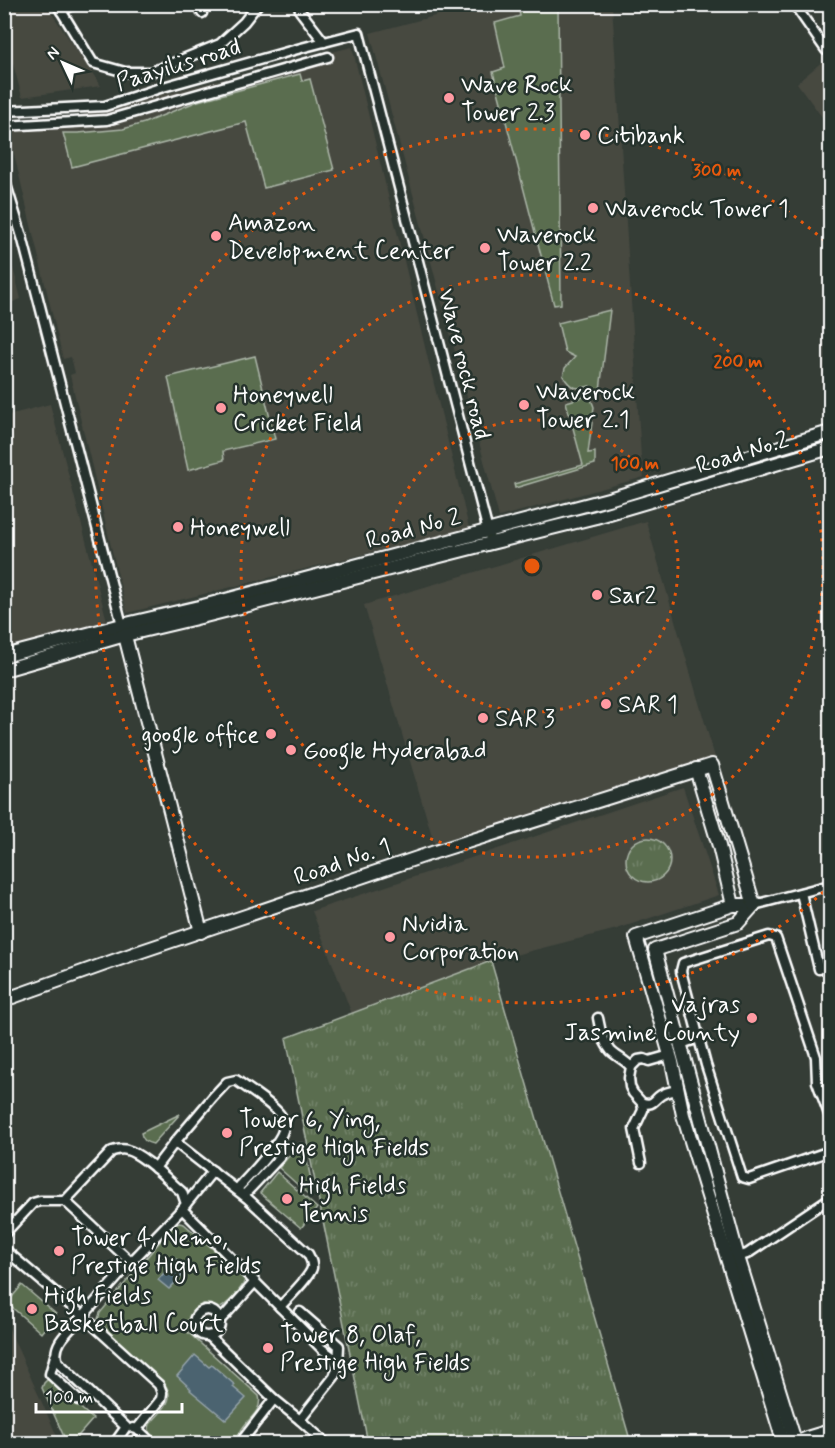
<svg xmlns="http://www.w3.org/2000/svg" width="835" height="1448" font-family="Mynerve,sans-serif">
	<defs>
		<pattern id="grass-tufts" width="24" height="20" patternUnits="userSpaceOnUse" patternTransform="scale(1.5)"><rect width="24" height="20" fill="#5a6d50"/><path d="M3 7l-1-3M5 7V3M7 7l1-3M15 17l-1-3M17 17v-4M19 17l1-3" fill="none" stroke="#73836a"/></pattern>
	</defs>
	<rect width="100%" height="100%" fill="#353d36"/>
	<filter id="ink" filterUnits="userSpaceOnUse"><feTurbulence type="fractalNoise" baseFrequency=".0167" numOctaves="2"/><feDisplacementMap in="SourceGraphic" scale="12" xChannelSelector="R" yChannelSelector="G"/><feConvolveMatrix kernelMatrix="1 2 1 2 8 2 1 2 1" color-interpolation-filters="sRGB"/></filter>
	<g filter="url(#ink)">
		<g fill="#474941">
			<path d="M5 4 46 5 101 86 22 97 15 71 5 40Z"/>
			<path d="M477 5H612L641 457 644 477 499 517 370 33Z"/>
			<path d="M352 47 469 528 127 613 70 375 75 373 71 357 63 359 9 133Z"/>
			<path d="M830 55V128L797 83Z"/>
			<path d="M5 236 21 299 5 305H4Z"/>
			<path d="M50 404 107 621 5 648V416Z"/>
			<path d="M646 521 716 761 435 846 364 605Z"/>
			<path d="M683 787 719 895 617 929 491 961 352 1014 312 911Z"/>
			<path d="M5 1320 60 1443H5Z"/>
		</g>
		<g fill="url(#grass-tufts)" stroke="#acb6a8" stroke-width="1.5">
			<circle cx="648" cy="860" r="22"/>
			<path d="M491 961 631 1443H368L286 1038Z"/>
		</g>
		<g fill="#5a6d50" stroke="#acb6a8" stroke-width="1.5">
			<path d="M518 5H558L561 304 554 305 493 72 505 68 495 23 520 16Z"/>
			<path d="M300 74 302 81 310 79 334 170 264 188 246 122 72 167 63 133H78L123 129 144 123 198 101Z"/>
			<path d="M610 310 600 390 596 391 590 386C575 389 572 390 563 376L565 368 575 357 565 352 558 323Z"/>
			<path d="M255 356 275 439 223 451 224 460 188 470 168 377Z"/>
			<path d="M587 396 591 399 594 407 588 453 595 452V464L515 488 514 484 583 465 566 402Z"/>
			<path d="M180 1114 153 1144C147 1143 142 1140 141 1133Z"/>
			<path d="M300 1143H303L314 1193 309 1195 279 1168Z"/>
			<path d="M277 1172 317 1208 301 1228 260 1193Z"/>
			<path d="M179 1223 184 1224 243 1275 245 1280C242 1289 226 1307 216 1310L205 1304H202L182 1327 259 1396C264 1416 237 1422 238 1443H158C151 1437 147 1433 150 1424 163 1409 179 1398 161 1380L100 1326 98 1319 100 1313 173 1226Z"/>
			<path d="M22 1285 56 1314 41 1333 7 1303Z"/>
			<path d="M48 1379 93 1419 72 1443H68L66 1441 42 1388 44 1383Z"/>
		</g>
		<g fill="#4c6470" stroke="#94a2a9" stroke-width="1.5">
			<path d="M176 1259 186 1269 181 1275 182 1276 169 1289 158 1280Z"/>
			<path d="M195 1355 209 1367 212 1365 235 1385 233 1387 246 1398 226 1420 190 1390 191 1389 177 1376Z"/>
		</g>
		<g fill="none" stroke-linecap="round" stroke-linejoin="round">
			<defs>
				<g id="street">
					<path d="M57 4 93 63 125 72H151L220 44 244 22 258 4"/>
					<path d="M199 4 202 13"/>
					<path d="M299 4 300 11 324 42"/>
					<path d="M794 4 826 50"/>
					<path d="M61 11 75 4"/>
					<path d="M4 111 105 106 163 87 301 48 359 33 491 543"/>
					<path d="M4 126 107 120 328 57"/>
					<path d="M4 178 23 240 122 625"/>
					<path d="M801 893 819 969"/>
					<path d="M754 905 830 885"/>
					<path d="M598 1018C600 1030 603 1042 611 1051 617 1057 625 1060 631 1067L629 1078 630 1087 633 1093 642 1103 643 1110 634 1129 641 1163"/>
					<path d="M681 1044 699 1038"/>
					<path d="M631 1067 638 1060 644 1059 649 1061 670 1055"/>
					<path d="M642 1103C654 1106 653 1100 661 1095 666 1092 673 1091 678 1090"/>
					<path d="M830 1117 817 1082 816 1057 776 938 769 936 683 963 681 971 706 1065 742 1177 749 1179 830 1151"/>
					<path d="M175 1142 247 1198 308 1254C310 1258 313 1263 312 1268 310 1277 287 1299 280 1307"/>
					<path d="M155 1168 175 1142 213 1097 227 1082 236 1080C248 1089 273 1104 281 1116 282 1119 284 1122 284 1125 285 1140 248 1177 237 1189"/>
					<path d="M244 1195 280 1157"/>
					<path d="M65 1201 112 1151C117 1150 122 1148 127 1150 143 1154 169 1181 182 1192L186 1204 182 1209 131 1262 83 1316 159 1385 162 1393 161 1399 137 1429"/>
					<path d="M186 1204 213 1171"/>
					<path d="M182 1209 322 1349 333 1357 338 1366 334 1377 300 1420 327 1444"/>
					<path d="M4 1234 33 1203 40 1201H65L131 1262"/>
					<path d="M4 1249 83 1316C72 1328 50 1344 58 1362L126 1427 114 1444"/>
					<path d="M738 1257 747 1254 830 1198"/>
					<circle cx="207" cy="1323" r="13"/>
					<path d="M300 1312 339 1346 338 1365"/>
					<path d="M220 1320 227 1313 255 1282"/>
					<path d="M209 1336 274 1399 244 1438 243 1444"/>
					<path d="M55 1356 50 1374 78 1400"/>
					<path d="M274 1399 300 1420"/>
					<path d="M133 1428 137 1429 153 1444"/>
				</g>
				<g id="secondary">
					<path d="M123 628 201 932"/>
					<path d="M4 656 122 625 199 607 612 498 830 432"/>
					<path d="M4 670 125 635 205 616 491 543 596 517 830 448"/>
					<path d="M696 769 719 846 733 905"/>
					<path d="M754 905H733L636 937 672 1062 683 1115 784 1444"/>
					<path d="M754 905 738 923 655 950 738 1257 796 1444"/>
					<path d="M4 1000 136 953 435 852 712 765 754 905"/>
					<path d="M793 1444 810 1437 830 1431"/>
				</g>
			</defs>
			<use href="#street" stroke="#fff" stroke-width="13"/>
			<use href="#secondary" stroke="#fff" stroke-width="16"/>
			<use href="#street" stroke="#26332d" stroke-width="8"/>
			<use href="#secondary" stroke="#26332d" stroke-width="12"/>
		</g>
	</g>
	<g fill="none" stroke="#e8590c" stroke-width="3" stroke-dasharray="3 6">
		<circle cx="532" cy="566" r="146"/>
		<circle cx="532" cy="566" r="291"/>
		<path d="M830 886A437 437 0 1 1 830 246"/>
	</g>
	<g fill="#ff9aa2" stroke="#26332d" stroke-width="2">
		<circle cx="449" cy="98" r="6"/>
		<circle cx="585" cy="135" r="6"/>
		<circle cx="593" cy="208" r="6"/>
		<circle cx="216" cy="236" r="6"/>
		<circle cx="485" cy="248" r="6"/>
		<circle cx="524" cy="405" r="6"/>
		<circle cx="221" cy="408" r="6"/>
		<circle cx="178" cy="527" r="6"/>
		<circle cx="597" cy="595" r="6"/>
		<circle cx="606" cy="704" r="6"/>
		<circle cx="483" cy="718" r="6"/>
		<circle cx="271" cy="734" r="6"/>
		<circle cx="291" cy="750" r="6"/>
		<circle cx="390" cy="937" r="6"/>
		<circle cx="752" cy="1018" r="6"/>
		<circle cx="227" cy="1133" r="6"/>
		<circle cx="287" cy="1199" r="6"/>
		<circle cx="59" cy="1251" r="6"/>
		<circle cx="32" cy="1309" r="6"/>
		<circle cx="268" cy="1348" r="6"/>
	</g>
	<g text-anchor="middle" stroke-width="5" stroke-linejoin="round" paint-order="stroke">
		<g font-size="24" fill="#fff" stroke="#26332d">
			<text transform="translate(178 64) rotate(-17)" y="8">Paayilis road</text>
			<text transform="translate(465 364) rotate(76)" y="8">Wave rock road</text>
			<text transform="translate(742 452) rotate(-17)" y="8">Road No.2</text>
			<text transform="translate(413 528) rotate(-15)" y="8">Road No 2</text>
			<text transform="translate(342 861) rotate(-19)" y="8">Road No. 1</text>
		</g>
		<g font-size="24" fill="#fff" stroke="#26332d" text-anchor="start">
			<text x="461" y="92">Wave Rock<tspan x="461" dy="28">Tower 2.3</tspan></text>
			<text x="597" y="143">Citibank</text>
			<text x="605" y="216">Waverock Tower 1</text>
			<text x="228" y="230">Amazon<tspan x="228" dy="28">Development Center</tspan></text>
			<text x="497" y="242">Waverock<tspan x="497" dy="28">Tower 2.2</tspan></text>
			<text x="536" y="399">Waverock<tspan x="536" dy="28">Tower 2.1</tspan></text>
			<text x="233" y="402">Honeywell<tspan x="233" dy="28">Cricket Field</tspan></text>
			<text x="190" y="535">Honeywell</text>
			<text x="609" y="603">Sar2</text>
			<text x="618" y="712">SAR 1</text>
			<text x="495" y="726">SAR 3</text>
			<text x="259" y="742" text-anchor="end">google office</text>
			<text x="303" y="758">Google Hyderabad</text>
			<text x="402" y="931">Nvidia<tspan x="402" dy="28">Corporation</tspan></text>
			<text x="740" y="1012" text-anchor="end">Vajras<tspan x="740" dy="28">Jasmine County</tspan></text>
			<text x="239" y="1127">Tower 6, Ying,<tspan x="239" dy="28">Prestige High Fields</tspan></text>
			<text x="299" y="1193">High Fields<tspan x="299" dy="28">Tennis</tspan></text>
			<text x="71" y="1245">Tower 4, Nemo,<tspan x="71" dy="28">Prestige High Fields</tspan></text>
			<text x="44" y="1303">High Fields<tspan x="44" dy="28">Basketball Court</tspan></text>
			<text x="280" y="1342">Tower 8, Olaf,<tspan x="280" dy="28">Prestige High Fields</tspan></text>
		</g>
	</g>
	<circle cx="532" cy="566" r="9" fill="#e8590c" stroke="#26332d" stroke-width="3"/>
	<g font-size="18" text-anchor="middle" font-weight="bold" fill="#e8590c" stroke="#26332d" stroke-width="5" stroke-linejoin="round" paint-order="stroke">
		<text x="717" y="176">300 m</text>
		<text x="738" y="367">200 m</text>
		<text x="635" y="469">100 m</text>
	</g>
	<rect width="835" height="1448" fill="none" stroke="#26332d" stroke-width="24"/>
	<rect x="12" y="12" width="811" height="1424" fill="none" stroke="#fff" stroke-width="2" filter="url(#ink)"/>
	<g transform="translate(63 63) rotate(314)" stroke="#26332d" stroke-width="4.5" paint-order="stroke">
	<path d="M0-4.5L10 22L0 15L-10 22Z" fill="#ffffff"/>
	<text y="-9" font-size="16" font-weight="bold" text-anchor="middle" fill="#ffffff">N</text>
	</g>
	<path d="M36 1403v9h146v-9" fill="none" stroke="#ffffff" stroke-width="3"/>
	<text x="45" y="1403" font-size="18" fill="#ffffff" stroke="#26332d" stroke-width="4.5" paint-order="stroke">100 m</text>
</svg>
